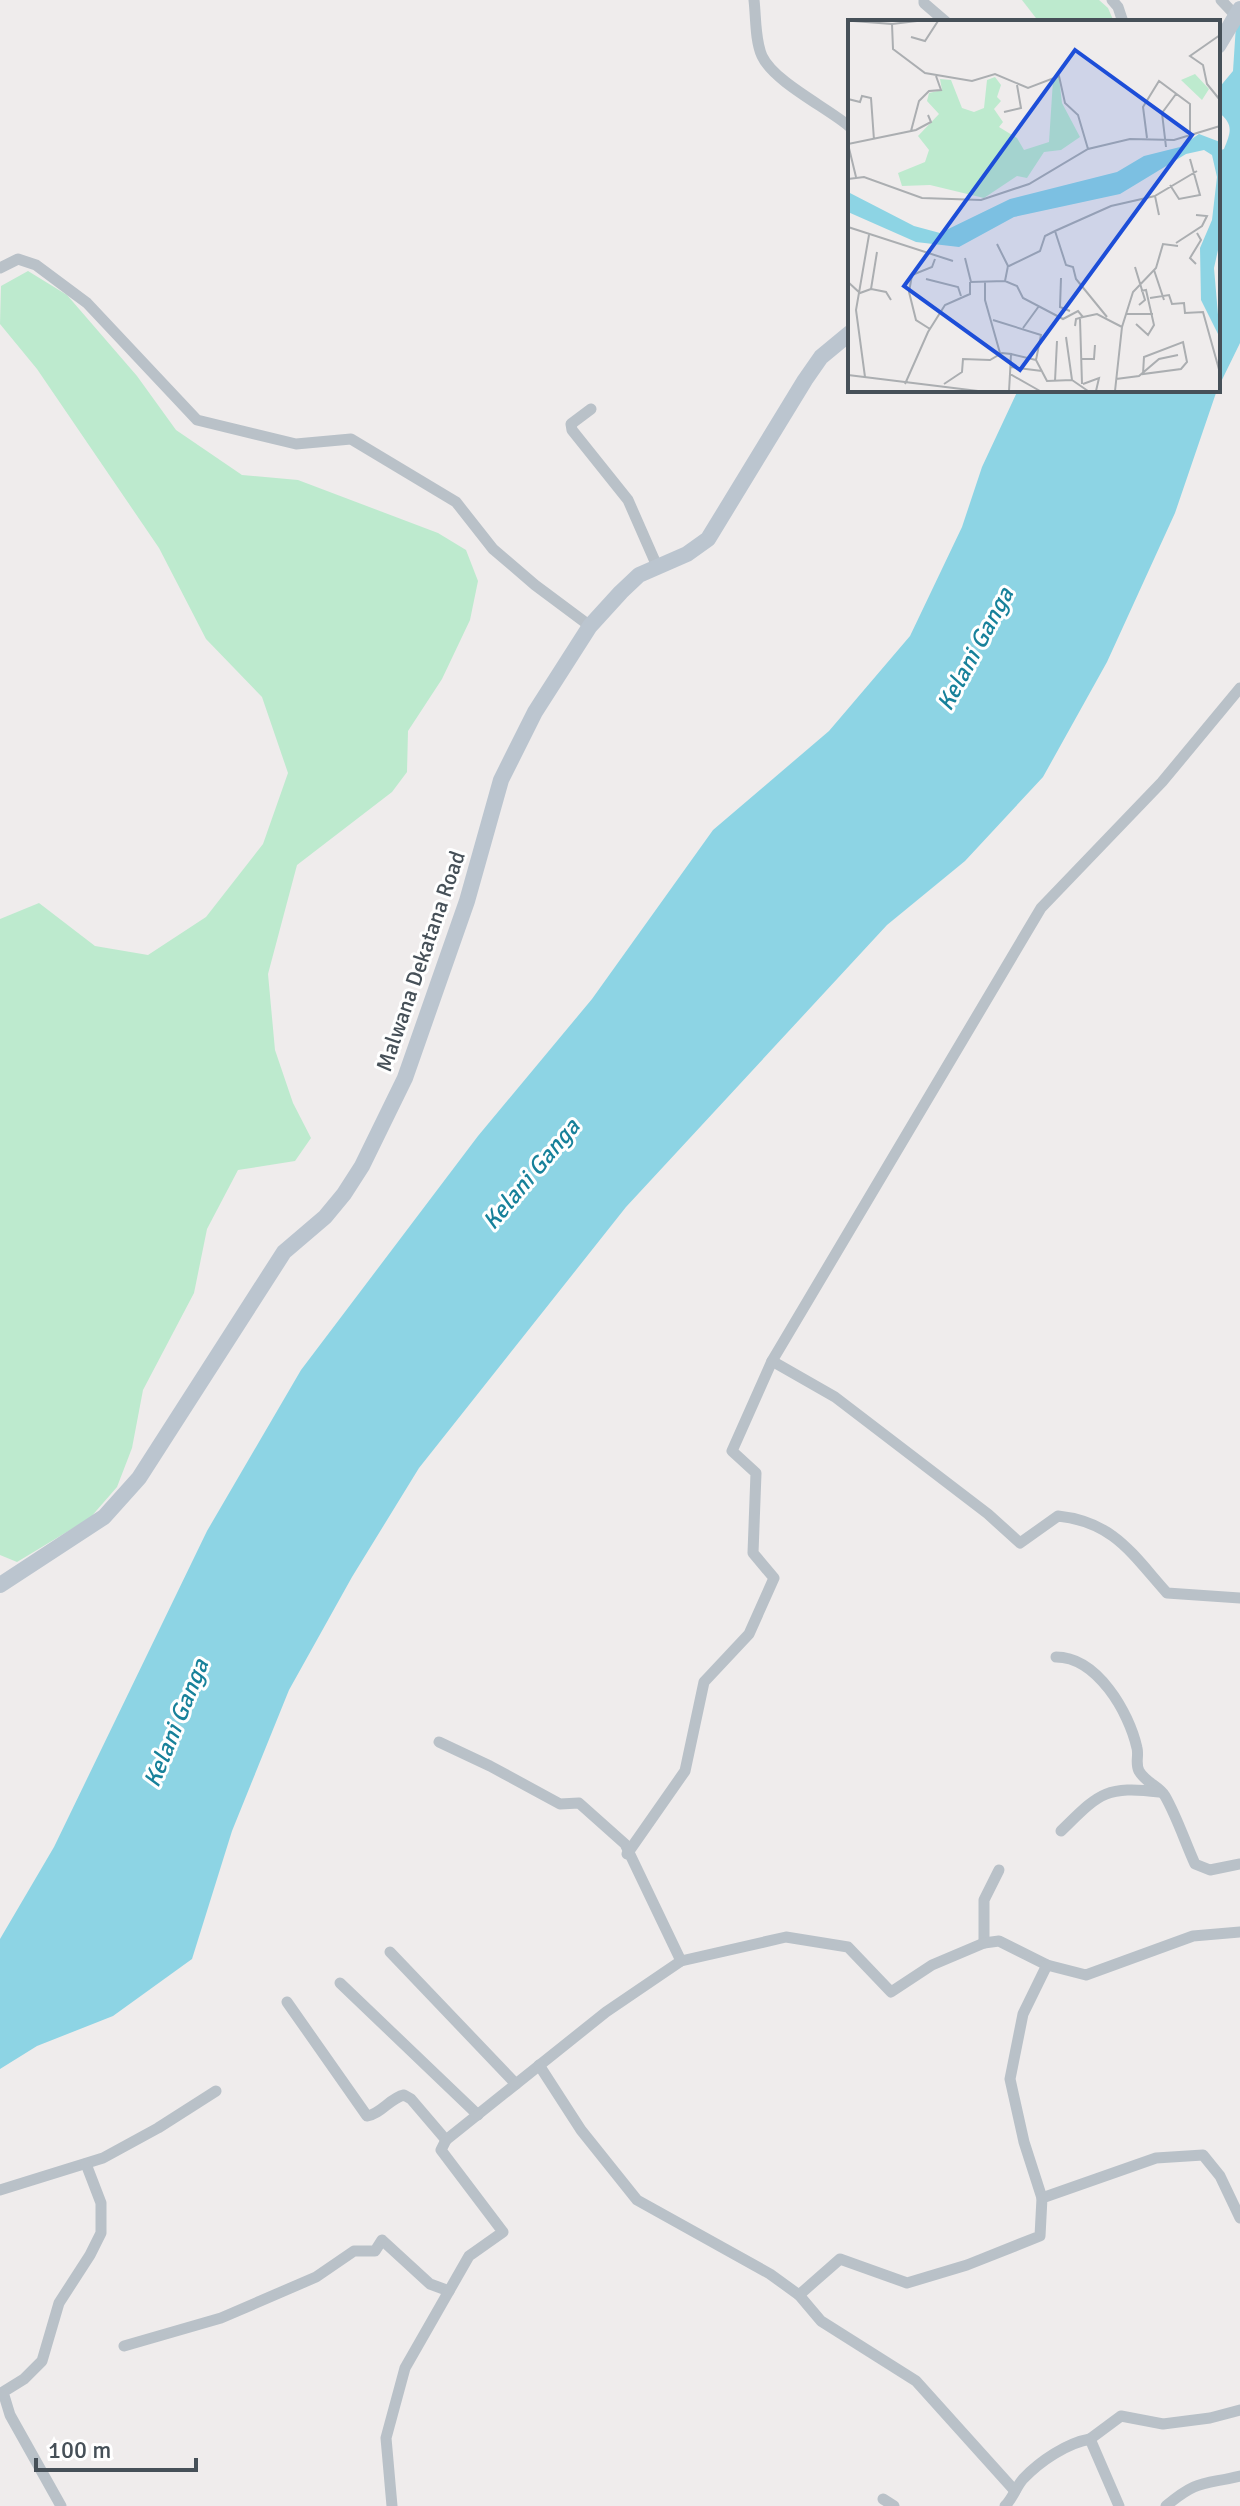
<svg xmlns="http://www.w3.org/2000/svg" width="1240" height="2506" font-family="Signika,sans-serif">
	<rect width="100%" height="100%" fill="#efecec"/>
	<g fill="#bdeace">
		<path d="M1022 0H1099L1108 8 1114 22H1039Z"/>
		<path d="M28 271 67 295 137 376 176 430 242 475 298 480 438 533 466 550 478 581 470 620 442 679 408 731 407 772 392 792 297 865 268 974 275 1050 293 1103 311 1138 295 1161 238 1170 207 1229 194 1293 143 1390 132 1448 117 1487 90 1518 17 1562 0 1555V919L39 903 95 946 148 955 206 917 263 844 288 773 262 697 206 639 159 548 37 369 0 324 1 286Z"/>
	</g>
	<g fill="#8dd4e4">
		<path d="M1240 22V343L1218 388V151L1224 149C1231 132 1234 124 1218 112V89L1233 71 1236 25Z"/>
		<path d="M1018 390H1217L1175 513 1107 662 1043 777 965 861 887 925 626 1207 419 1468 352 1577 289 1690 232 1831 192 1959 113 2016 37 2046 0 2069V1939L54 1847 207 1531 301 1370 478 1136 592 999 713 830 829 731 910 636 962 527 982 467Z"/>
	</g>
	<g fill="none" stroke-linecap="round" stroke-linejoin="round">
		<g stroke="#b9c1c8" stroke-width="11">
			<path d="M754 0C756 17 755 41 762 56 774 82 828 108 850 127"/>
			<path d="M924 0V3L946 22"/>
			<path d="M1112 0 1118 7 1123 22"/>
			<path d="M1221 0 1236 16"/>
			<path d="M0 268 18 259 36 265 87 303 197 420 296 444 351 439 456 502 493 549 535 585 590 626"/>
			<path d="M591 409 571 424 572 430 628 500 657 566"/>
			<path d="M772 1361 835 1397 988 1514 1020 1543 1058 1516C1114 1522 1132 1554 1167 1593L1240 1598"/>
			<path d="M1056 1657C1097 1657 1129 1712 1137 1748 1139 1756 1135 1763 1139 1771 1146 1783 1159 1786 1165 1796 1177 1817 1185 1842 1195 1864L1210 1870 1240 1864"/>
			<path d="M439 1742 490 1766 560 1804 579 1803 625 1844 681 1961"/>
			<path d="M1061 1831C1098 1795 1104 1785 1159 1792"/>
			<path d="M627 1854 685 1771 704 1682 749 1634 774 1578 753 1553 756 1473 732 1451 772 1361 1041 908 1162 782 1240 688"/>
			<path d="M984 1943V1900L999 1870"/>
			<path d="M390 1952 516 2084"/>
			<path d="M340 1983 478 2115"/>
			<path d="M287 2002 367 2116C381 2114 390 2098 404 2095L411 2099 446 2140 606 2012 681 1961 786 1937 848 1947 891 1992 932 1965 984 1943 999 1941 1047 1965 1086 1975 1193 1936 1240 1932"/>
			<path d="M539 2065 581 2130 637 2200 770 2274 799 2295 821 2321 916 2381 1015 2491"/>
			<path d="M0 2190 103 2158 158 2128 216 2091"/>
			<path d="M1042 2198 1024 2142 1010 2079 1023 2014 1047 1965"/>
			<path d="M799 2295 840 2259 907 2283 967 2265 1040 2236 1042 2198 1156 2158 1203 2155 1220 2176 1240 2218"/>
			<path d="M124 2346 221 2318 316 2277 354 2251H375L382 2240 430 2284 449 2291"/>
			<path d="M1090 2439 1121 2416 1163 2424 1210 2418 1240 2410"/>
			<path d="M883 2499 894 2506"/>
			<path d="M61 2506 10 2415 3 2392 24 2379 42 2361 59 2303 90 2255 101 2233V2203L86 2164"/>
			<path d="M392 2506 386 2438 405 2368 469 2256 503 2232 441 2150 446 2140"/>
			<path d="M1005 2506C1013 2498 1016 2487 1023 2479 1040 2461 1067 2443 1090 2439L1119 2506"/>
			<path d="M1166 2506C1198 2479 1203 2485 1240 2476"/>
		</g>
		<g stroke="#bbc5cf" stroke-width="16">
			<path d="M1218 46 1240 9"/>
			<path d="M0 1585 104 1517 139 1478 284 1252 325 1217 344 1194 362 1166 405 1078 467 901 501 780 535 712 590 626 621 592 639 575 687 554 708 539 805 380 821 357 850 333"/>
		</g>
	</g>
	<g text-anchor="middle" stroke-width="6" stroke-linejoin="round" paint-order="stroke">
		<g font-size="22" fill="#465058" stroke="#fff">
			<text transform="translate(420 961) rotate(-71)" y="8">Malwana Dekatana Road</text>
		</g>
		<g font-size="24" font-style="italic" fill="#17819a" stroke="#fff">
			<text transform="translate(975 649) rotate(-62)" y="8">Kelani Ganga</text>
			<text transform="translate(531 1174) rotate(-50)" y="8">Kelani Ganga</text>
			<text transform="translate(176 1723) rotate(-68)" y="8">Kelani Ganga</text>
		</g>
	</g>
	<g transform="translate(848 20)">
		<rect width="372" height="372" fill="#efecec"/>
		<path d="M347 54 361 69 354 80 333 60ZM147 57 153 65 149 77 153 81 146 89 155 102 151 107 169 118 176 130 201 122 205 60 211 57 214 83 232 117 213 130 196 132 179 158 169 156 136 178 82 165 54 166 50 153 77 142 81 130 70 116 91 94 79 81 81 73 94 70 92 59 103 60 114 88 126 92 136 88 139 60Z" fill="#bdeace"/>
		<path d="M351 114 372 122V221L366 248 372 318 353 280 352 228 364 200 369 157 364 135 356 130 338 134 272 174 166 197 111 227 68 222 0 192V172L66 206 92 213 162 179 269 152 296 136 332 127Z" fill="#8dd4e4"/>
		<path fill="none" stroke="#abaeb1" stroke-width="2" d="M5 1 44 4 45 29 77 53 124 61 147 54 180 68 211 56 217 83 230 95 240 129M44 4 69 1M372 15 342 36 355 45 359 64 372 80M63 17 77 21 90 1M0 79 12 82 14 76 23 78 26 120M156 92 173 88 169 65M63 111 71 81 81 71 93 70 88 56M299 118 295 87 311 61 342 84V115M318 127 314 93 328 74M8 157 0 124 68 110 83 102 80 95M0 159 16 157 74 178 133 180 181 164 240 129 282 119 326 120 372 106M322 165 331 179 352 175 342 139M311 195 307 176 349 151M0 207 105 241M207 211 218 245 225 247 228 259 259 297M328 223 354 206 359 196 348 195M149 224 160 246 157 261M29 232 23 269 38 272 43 280M117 238 123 262 157 261 169 266 175 278 215 299 230 291 235 297 228 299 227 306M348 244 342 238 353 220 349 213M159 247 192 231 197 216 207 211 263 186 307 176M287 247 297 280 291 285M306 250 316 280M213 258 212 287 222 291M78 259 110 267 113 276M137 261V280L152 333M0 262 12 273 23 269M302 278 321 275 324 284 336 283 337 293 355 292 372 353M278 294H305M235 297 249 294 274 307M232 299 234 364M145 300 193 315 188 340 199 361 224 360M288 304 300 315 306 305 298 270 293 271M175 308 191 286M82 309 68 300 61 272 64 255 84 247 87 239M218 317 224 360 240 371M335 322 339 342 333 349 295 354 296 337ZM163 334 188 340M234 339H246L247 325M163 347 194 351M0 355 130 371M17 357 8 290 21 215M268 359 291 356 311 339 330 335M207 361 209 321M57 364 80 312 97 285 122 274V262M96 364 114 352 115 339 142 340 154 333 163 334 162 354M235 364 251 358 248 371M161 371 162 354 192 371M267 371 274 307 285 272 308 248 315 224 330 226"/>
		<path fill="#1d4ed8" fill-opacity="0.15" stroke="#1d4ed8" stroke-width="4" d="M227 30 344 115 172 350 56 266Z"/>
		<rect width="372" height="372" fill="none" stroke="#465058" stroke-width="4"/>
	</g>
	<path d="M36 2458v12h160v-12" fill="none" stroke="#465058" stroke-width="4"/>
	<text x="48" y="2458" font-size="24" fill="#465058" stroke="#ffffff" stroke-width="6" paint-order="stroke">100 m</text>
</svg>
